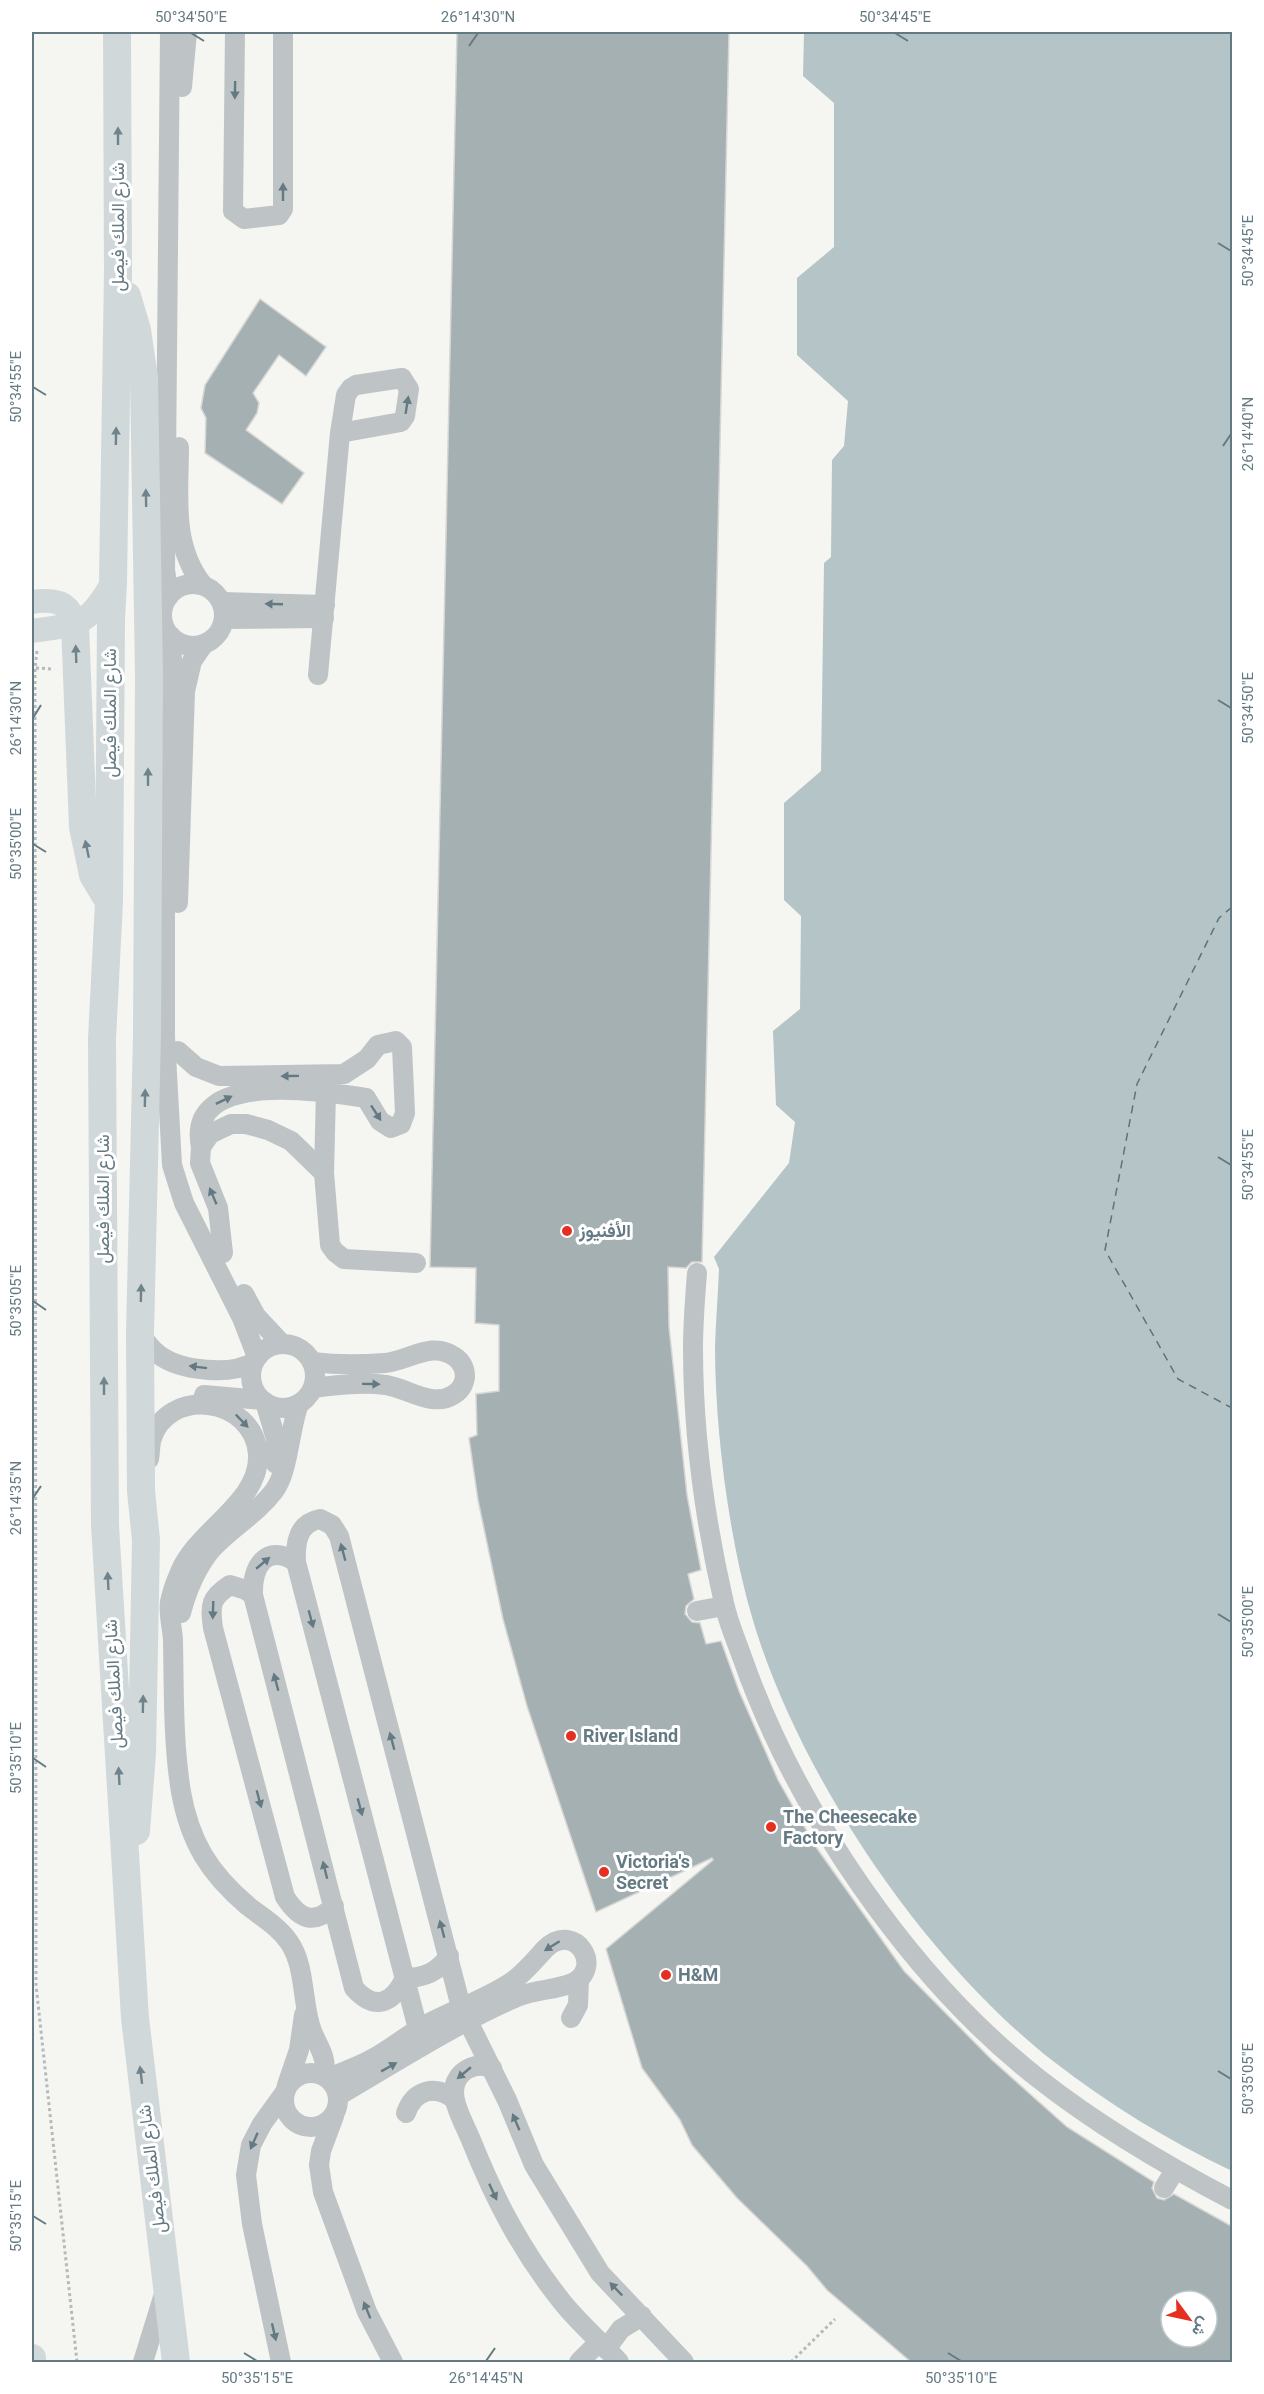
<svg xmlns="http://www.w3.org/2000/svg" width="1264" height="2394" font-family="Roboto,Vazirmatn,sans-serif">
	<rect width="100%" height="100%" fill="#f5f5f1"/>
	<path fill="#b5c4c6" d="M804 32H1232V2171C1169 2141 1108 2104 1053 2061 923 1960 794 1769 750 1610 728 1531 715 1428 715 1346 716 1320 718 1294 719 1269L714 1257 789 1163 795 1122 776 1105 773 1031 800 1009 801 916 784 900V803L821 771 824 563 831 557 832 460 844 446 848 401 797 355V278L834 247V103L803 76Z"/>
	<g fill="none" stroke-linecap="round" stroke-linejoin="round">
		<path stroke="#5a7679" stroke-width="1.5" stroke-dasharray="8 6" stroke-linecap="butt" d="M1232 907 1219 918 1137 1084 1105 1250 1178 1379 1232 1408"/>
	</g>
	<g fill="#a5b0b3" stroke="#d6d6d4" stroke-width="1.5" fill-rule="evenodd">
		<path d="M457 32H729L702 1262H692L686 1268 668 1267 669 1327 687 1495 701 1570 688 1574 694 1599 686 1606 685 1614 692 1622 700 1623 706 1644 721 1641 739 1691 778 1780 816 1847 904 1971 992 2060 1067 2127 1154 2182 1152 2188 1157 2198 1164 2200 1174 2194 1233 2227V2362H911L827 2290 807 2266 737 2198 692 2145 680 2120 642 2068 606 1949 713 1860 712 1858 596 1912 527 1706 503 1619 478 1500 469 1438 477 1435 476 1394 499 1391V1325L475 1323 476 1268 430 1267ZM1171 2301H1207V2337H1171Z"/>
		<path d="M260 299 326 347 306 376 279 355 253 393 259 403 257 413 246 430 304 473 282 504 205 453 206 418 201 408 205 385Z"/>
	</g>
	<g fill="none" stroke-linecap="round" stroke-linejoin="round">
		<g stroke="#b6babc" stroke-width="3" stroke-dasharray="3 3" stroke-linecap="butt">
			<path d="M37 651 35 668 36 1985 77 2362"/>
			<path d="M36 668 53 669"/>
			<path d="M791 2362 835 2319"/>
		</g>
		<g stroke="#bec3c6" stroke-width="20">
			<path d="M235 32 233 211 244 219 279 215 283 209V32"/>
			<path d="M182 87 187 32"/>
			<path d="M179 447C179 495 171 545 203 585"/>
			<circle cx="193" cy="615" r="31"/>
			<path d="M169 596 165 570 170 32"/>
			<path d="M222 602 325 605"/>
			<path d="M224 619 324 618"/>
			<path d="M171 636 172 661 165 868V1037L172 1165 184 1203 242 1318 257 1357"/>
			<path d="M318 675 340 433 346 395 351 388 356 385 402 378 409 389 405 416 401 422 340 433"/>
			<path d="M178 903 185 691 192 661 203 645"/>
			<path d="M178 1051 196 1067 219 1076 344 1074 367 1059 378 1045 396 1041 402 1047 405 1113 401 1124 391 1128 380 1121 366 1098C322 1091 185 1069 201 1147"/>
			<path d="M324 1081 326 1091 324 1173 330 1245 335 1252 344 1259 416 1263"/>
			<path d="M223 1253 218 1208 200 1163 201 1147 210 1134 231 1124H246L268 1130 291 1141 324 1173"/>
			<path d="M697 1273C695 1298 693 1323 693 1348 693 1433 705 1521 724 1603 728 1622 736 1640 742 1657 796 1811 910 1978 1039 2079 1099 2126 1165 2165 1232 2200"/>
			<path d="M244 1294 256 1316 282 1344"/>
			<path d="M140 1333C145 1341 151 1349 159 1355 181 1371 231 1376 254 1362"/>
			<circle cx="283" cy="1376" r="32"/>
			<path d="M312 1362C336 1365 360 1365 385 1363 409 1361 432 1340 455 1357 462 1362 465 1369 465 1377 464 1385 460 1391 453 1395 432 1408 407 1388 386 1385 362 1382 337 1385 313 1388"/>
			<path d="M204 1395 262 1400"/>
			<path d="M265 1402 276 1439V1464"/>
			<path d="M149 1459C150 1454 150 1447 151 1441 167 1385 254 1397 258 1454 261 1502 197 1530 180 1572 176 1581 172 1592 170 1602 168 1616 173 1629 173 1642 174 1692 173 1743 181 1792 190 1842 209 1873 248 1906 262 1917 279 1927 289 1942 305 1965 302 1998 310 2025 315 2044 328 2054 324 2075"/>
			<path d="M296 1562C265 1542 252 1568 253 1595L354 1988C375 2012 393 2003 405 1978"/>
			<path d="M253 1595 246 1590 230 1585C210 1598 210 1605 213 1628L285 1897C299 1919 314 1926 334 1906"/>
			<path d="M697 1611 724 1606"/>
			<path d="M181 1613C187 1590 195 1570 210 1551 229 1529 256 1515 274 1491 289 1471 289 1430 299 1404"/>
			<path d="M405 1978C424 1978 438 1972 449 1956"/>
			<path d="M571 2018 578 2005 579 1979"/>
			<path d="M418 2029 296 1562C295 1542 298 1523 320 1519L332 1525 339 1536 461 2007 507 2100 534 2165 600 2273 684 2362"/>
			<path d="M492 2068C481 2064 471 2065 462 2073 443 2091 463 2120 471 2140 495 2200 522 2252 563 2303 580 2324 601 2342 619 2362"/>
			<circle cx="311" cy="2100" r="27"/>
			<path d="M329 2078C342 2072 357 2067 370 2060 388 2051 403 2038 420 2028 450 2011 485 2000 513 1981 525 1972 535 1960 545 1949 576 1919 606 1971 570 1984 553 1990 534 1990 517 1997 455 2024 396 2062 338 2096"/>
			<path d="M287 2085 299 2050 304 2015"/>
			<path d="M406 2113C414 2090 435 2084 454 2099"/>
			<path d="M334 2116 321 2151 319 2165 323 2192 367 2312 393 2362"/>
			<path d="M1164 2188 1175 2170"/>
			<path d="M606 2349 621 2329 642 2316"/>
			<path d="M143 2362 165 2291"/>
			<path d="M281 2362 252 2224 246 2175 251 2145 262 2124 285 2092"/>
			<path d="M579 2362 599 2342"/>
		</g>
		<g stroke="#d1d8da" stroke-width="24">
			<path d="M32 602C52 599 70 600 75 625"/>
			<path d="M32 631C80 624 88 626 113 582"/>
		</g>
		<g stroke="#d1d8da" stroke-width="28">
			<path d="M117 32 118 271 113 582 111 620 109 902 102 1039 105 1525 135 2018 176 2362"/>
			<path d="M127 296 137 330 144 378 149 674 147 1036 140 1333 141 1491 146 1540 142 1753 136 1831"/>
			<path d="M75 625 83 827 93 875 105 895"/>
			<path d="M32 2358V2362"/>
		</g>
	</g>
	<defs><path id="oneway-solid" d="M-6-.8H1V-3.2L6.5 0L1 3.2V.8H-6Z" transform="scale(1.5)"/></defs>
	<g fill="#647a83">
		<use href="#oneway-solid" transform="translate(235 90) rotate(91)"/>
		<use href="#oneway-solid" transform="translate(283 192) rotate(-90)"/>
		<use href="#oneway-solid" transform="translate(407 405) rotate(-81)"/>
		<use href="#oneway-solid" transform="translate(274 604) rotate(-178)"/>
		<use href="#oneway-solid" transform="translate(290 1076) rotate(179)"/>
		<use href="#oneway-solid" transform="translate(224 1100) rotate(-26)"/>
		<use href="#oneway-solid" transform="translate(376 1113) rotate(57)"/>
		<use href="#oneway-solid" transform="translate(213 1196) rotate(-113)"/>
		<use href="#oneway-solid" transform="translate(198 1367) rotate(-173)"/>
		<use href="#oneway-solid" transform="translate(371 1384) rotate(1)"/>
		<use href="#oneway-solid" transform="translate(242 1421) rotate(46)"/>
		<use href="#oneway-solid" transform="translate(343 1552) rotate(-105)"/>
		<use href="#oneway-solid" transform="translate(263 1563) rotate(-40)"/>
		<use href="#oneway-solid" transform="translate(213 1610) rotate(92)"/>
		<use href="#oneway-solid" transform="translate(311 1619) rotate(75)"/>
		<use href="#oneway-solid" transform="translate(276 1682) rotate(-105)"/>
		<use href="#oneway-solid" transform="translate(392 1741) rotate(-105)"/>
		<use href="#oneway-solid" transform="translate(259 1799) rotate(75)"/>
		<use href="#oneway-solid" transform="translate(360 1807) rotate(75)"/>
		<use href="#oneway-solid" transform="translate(325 1870) rotate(-104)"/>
		<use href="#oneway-solid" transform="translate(442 1929) rotate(-105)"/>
		<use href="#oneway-solid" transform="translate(552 1946) rotate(148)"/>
		<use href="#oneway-solid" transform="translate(389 2067) rotate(-29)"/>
		<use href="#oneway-solid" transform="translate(464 2073) rotate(140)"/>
		<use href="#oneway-solid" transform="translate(516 2122) rotate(-113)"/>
		<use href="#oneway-solid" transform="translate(254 2141) rotate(114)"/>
		<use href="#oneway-solid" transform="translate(493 2192) rotate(65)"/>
		<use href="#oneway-solid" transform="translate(616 2289) rotate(-134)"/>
		<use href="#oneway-solid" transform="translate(367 2310) rotate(-112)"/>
		<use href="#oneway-solid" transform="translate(274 2332) rotate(77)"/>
	</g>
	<g fill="#6f838c">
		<use href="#oneway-solid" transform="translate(118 136) rotate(-90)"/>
		<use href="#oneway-solid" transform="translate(116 436) rotate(-89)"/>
		<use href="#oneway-solid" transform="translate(146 498) rotate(-91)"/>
		<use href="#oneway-solid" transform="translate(76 654) rotate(-92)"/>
		<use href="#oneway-solid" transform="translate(148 777) rotate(-90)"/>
		<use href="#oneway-solid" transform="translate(87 849) rotate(-102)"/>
		<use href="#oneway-solid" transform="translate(145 1098) rotate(-89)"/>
		<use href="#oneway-solid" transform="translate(141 1293) rotate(-89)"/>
		<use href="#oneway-solid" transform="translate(104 1386) rotate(-90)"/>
		<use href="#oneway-solid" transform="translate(108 1581) rotate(-93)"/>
		<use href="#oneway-solid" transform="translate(143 1704) rotate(-89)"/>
		<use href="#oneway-solid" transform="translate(119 1776) rotate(-93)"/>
		<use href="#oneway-solid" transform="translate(141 2075) rotate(-97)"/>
	</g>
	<path fill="none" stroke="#647a83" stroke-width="2" d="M191 33 204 41M895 33 908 41M469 46 478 33M1218 243 1231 251M33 387 46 395M1223 446 1231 434M1218 700 1231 708M33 718 41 705M33 844 46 852M1218 1157 1231 1165M33 1301 46 1310M33 1498 41 1486M1218 1614 1231 1622M33 1758 46 1767M1218 2071 1231 2079M33 2216 46 2224M244 2353 257 2361M948 2353 961 2361M486 2361 495 2348"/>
	<g fill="#e52f21" stroke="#fff" stroke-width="2">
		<circle cx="567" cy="1231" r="6"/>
		<circle cx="571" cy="1736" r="6"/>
		<circle cx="771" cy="1827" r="6"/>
		<circle cx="604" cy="1872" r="6"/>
		<circle cx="666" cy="1975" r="6"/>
	</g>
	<g text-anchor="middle" stroke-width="6" stroke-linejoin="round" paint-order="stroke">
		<g font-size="18" fill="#647a83" stroke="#fff">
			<text transform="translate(118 227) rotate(-90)" y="6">شارع الملك فيصل</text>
			<text transform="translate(110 713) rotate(-90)" y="6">شارع الملك فيصل</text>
			<text transform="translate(103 1199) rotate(-90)" y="6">شارع الملك فيصل</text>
			<text transform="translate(114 1684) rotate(-93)" y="6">شارع الملك فيصل</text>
			<text transform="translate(152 2169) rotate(-97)" y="6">شارع الملك فيصل</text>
		</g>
		<g font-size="18" font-weight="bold" fill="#647a83" stroke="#fff" text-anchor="start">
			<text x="579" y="1237">الأفنيوز</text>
			<text x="583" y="1742">River Island</text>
			<text x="783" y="1823">The Cheesecake<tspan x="783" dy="21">Factory</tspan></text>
			<text x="616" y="1868">Victoria's<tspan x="616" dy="21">Secret</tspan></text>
			<text x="678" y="1981">H&amp;M</text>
		</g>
	</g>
	<rect width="1264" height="2394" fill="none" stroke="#ffffff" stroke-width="66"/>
	<g transform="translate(1189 2319) rotate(123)"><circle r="28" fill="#ffffff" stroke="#c1cacd" stroke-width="1.5"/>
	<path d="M0-4.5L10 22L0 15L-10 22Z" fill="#e52f21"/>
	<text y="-9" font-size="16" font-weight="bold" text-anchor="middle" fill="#647a83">ش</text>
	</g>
	<rect x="33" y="33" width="1198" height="2328" fill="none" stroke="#647a83" stroke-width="2"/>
	<g font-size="15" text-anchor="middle" fill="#647a83">
		<text x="191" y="22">50°34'50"E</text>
		<text x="478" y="22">26°14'30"N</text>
		<text x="895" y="22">50°34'45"E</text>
		<text transform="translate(1248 251) rotate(-90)" y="5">50°34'45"E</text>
		<text transform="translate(16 387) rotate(-90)" y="5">50°34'55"E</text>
		<text transform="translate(1248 434) rotate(-90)" y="5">26°14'40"N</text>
		<text transform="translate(1248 708) rotate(-90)" y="5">50°34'50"E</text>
		<text transform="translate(16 718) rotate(-90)" y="5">26°14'30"N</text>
		<text transform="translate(16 844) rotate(-90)" y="5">50°35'00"E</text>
		<text transform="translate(1248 1165) rotate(-90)" y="5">50°34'55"E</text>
		<text transform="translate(16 1301) rotate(-90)" y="5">50°35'05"E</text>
		<text transform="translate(16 1498) rotate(-90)" y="5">26°14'35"N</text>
		<text transform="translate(1248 1622) rotate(-90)" y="5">50°35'00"E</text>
		<text transform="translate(16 1758) rotate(-90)" y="5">50°35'10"E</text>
		<text transform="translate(1248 2079) rotate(-90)" y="5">50°35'05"E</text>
		<text transform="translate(16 2216) rotate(-90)" y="5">50°35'15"E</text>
		<text x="257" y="2383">50°35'15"E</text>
		<text x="486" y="2383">26°14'45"N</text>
		<text x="961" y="2383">50°35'10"E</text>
	</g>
</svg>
